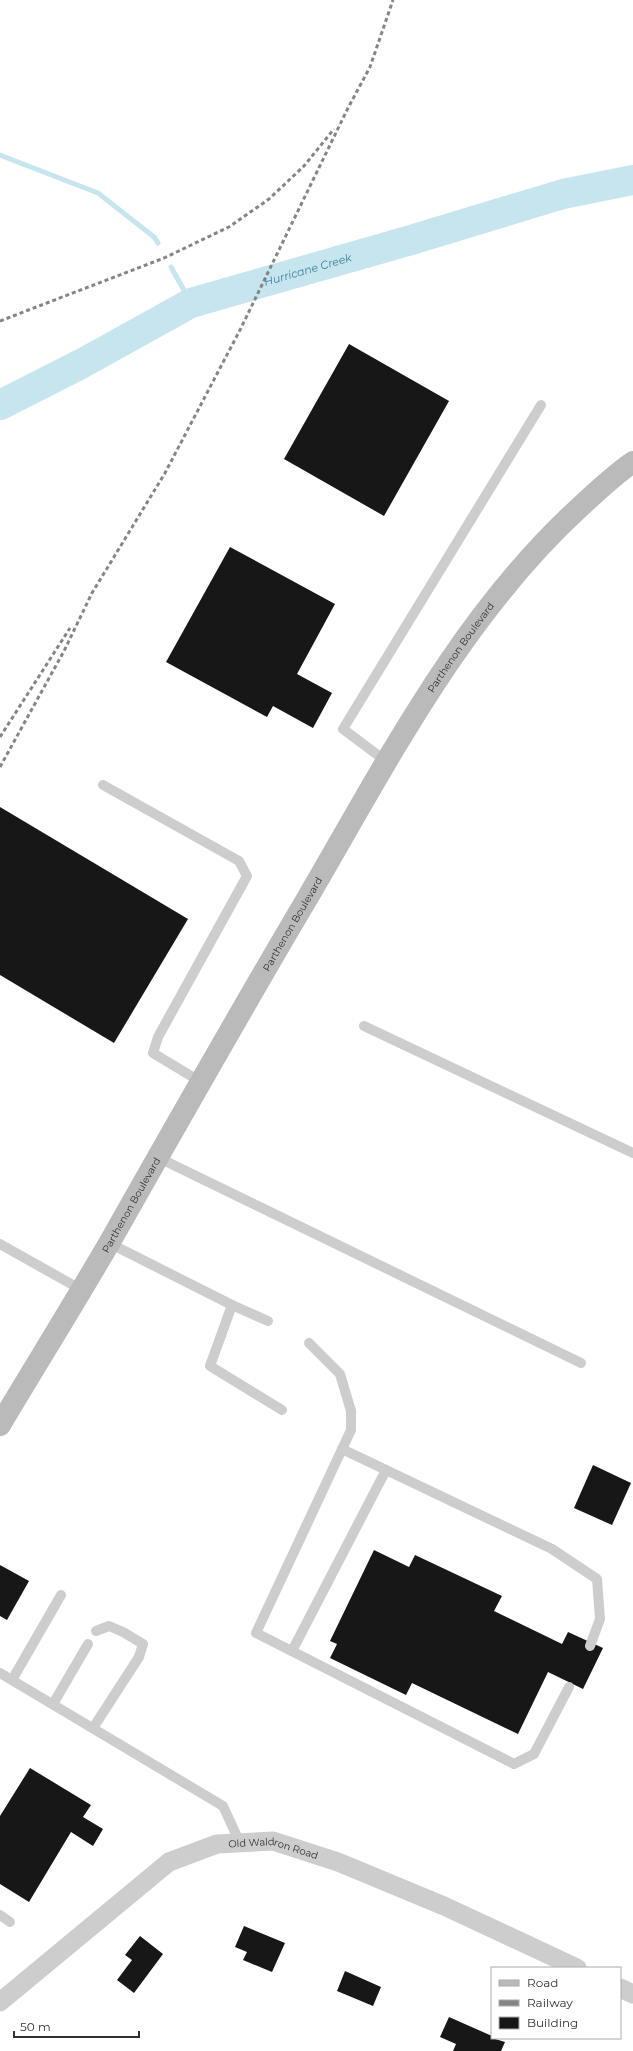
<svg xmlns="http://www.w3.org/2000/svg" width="633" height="2051" font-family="Montserrat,sans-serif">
	<rect width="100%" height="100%" fill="#fff"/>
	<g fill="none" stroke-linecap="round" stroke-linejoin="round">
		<g stroke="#c7e5ef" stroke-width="5">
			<path d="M0 155 98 193 154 237 158 243"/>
			<path d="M171 267 191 303"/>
		</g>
		<path stroke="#c7e5ef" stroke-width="30" id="s1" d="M0 405 81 364 191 303 411 240 563 194 633 180"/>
	</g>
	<g fill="#171717">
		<path d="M349 344 449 401 384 516 284 459Z"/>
		<path d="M230 547 335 604 297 674 332 693 313 728 273 706 267 717 166 662Z"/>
		<path d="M0 807 188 919 114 1043 0 975Z"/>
		<path d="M593 1465 631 1483 612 1525 574 1508Z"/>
		<path d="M374 1550 409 1567 415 1555 502 1596 494 1611 562 1644 568 1632 603 1648 583 1689 548 1672 518 1734 412 1683 406 1695 330 1658 337 1644 330 1641Z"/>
		<path d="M0 1565 29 1581 7 1620 0 1616Z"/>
		<path d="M30 1768 91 1805 83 1817 103 1829 93 1846 71 1832 29 1902 0 1884V1816Z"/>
		<path d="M244 1926 285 1943 272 1972 243 1960 247 1952 235 1947Z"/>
		<path d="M140 1936 163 1954 134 1993 117 1980 132 1960 125 1955Z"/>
		<path d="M345 1971 381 1987 373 2006 337 1991Z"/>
		<path d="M449 2017 492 2036V2038L505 2042 501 2051H453L456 2044 440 2037Z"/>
	</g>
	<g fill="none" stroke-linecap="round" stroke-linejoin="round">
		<g stroke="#cdcdcd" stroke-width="10">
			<path d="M387 762 343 729 541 405"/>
			<path d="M103 785 239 861 247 876 158 1037 153 1053 201 1082"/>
			<path d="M364 1026 633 1153"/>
			<path d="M157 1157 581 1363"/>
			<path d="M109 1243 232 1305 210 1366 282 1410"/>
			<path d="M0 1244 80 1289"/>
			<path d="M232 1305 268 1321"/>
			<path d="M309 1343 340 1374 351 1411V1430L256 1633 514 1764 534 1754 569 1687"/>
			<path d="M342 1449 552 1549 597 1579 600 1619 590 1646"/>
			<path d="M292 1651 386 1470"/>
			<path d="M0 1673 223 1806 240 1843"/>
			<path d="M12 1680 61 1595"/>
			<path d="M53 1704 88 1644"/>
			<path d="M93 1728 139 1657 143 1644 123 1632 109 1626 96 1631"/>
			<path d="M0 1915 10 1922"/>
		</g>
		<g stroke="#cdcdcd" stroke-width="19">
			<path d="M620 1988 633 1994"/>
			<path id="s2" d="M0 2002 169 1862 217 1844 273 1841 338 1862 444 1906 577 1968"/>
		</g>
		<path stroke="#bababa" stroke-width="22" id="s3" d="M0 1425C37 1363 75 1302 111 1240 176 1125 241 1010 308 897 388 760 462 615 580 507 597 491 614 475 633 462"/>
		<g stroke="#858585" stroke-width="3" stroke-dasharray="4 3" stroke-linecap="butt">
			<path d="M0 321 164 258 229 227 269 199 304 166 334 129"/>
			<path d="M0 737 70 628"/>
			<path d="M0 767 64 651 92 593 165 473 240 330 348 108 370 67 393 0"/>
		</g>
	</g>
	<g text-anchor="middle" stroke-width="4" stroke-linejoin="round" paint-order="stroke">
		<g font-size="10" fill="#303030" stroke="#fff">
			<text dy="4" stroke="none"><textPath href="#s3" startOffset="904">Parthenon Boulevard</textPath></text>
			<text dy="4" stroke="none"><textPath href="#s3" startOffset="580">Parthenon Boulevard</textPath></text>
			<text dy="4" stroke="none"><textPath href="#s3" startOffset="256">Parthenon Boulevard</textPath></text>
			<text dy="4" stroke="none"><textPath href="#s2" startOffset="328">Old Waldron Road</textPath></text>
		</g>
		<g font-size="11" font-style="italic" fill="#377f98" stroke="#fff">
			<text dy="4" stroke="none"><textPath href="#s1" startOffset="338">Hurricane Creek</textPath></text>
		</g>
	</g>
	<rect x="491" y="1967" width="130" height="72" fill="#ffffff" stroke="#acacac"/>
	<rect x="499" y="1980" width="20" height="6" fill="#bababa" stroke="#acacac"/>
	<text x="527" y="1987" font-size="12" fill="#303030">Road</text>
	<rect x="499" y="2000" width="20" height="6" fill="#858585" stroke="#acacac"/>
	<text x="527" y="2007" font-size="12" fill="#303030">Railway</text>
	<rect x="499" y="2017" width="20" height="12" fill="#171717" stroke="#acacac"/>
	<text x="527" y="2027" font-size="12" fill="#303030">Building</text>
	<path d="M14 2031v6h125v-6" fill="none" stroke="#303030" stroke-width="2"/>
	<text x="20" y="2031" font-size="12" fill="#303030" stroke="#ffffff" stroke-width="3" paint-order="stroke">50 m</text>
</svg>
